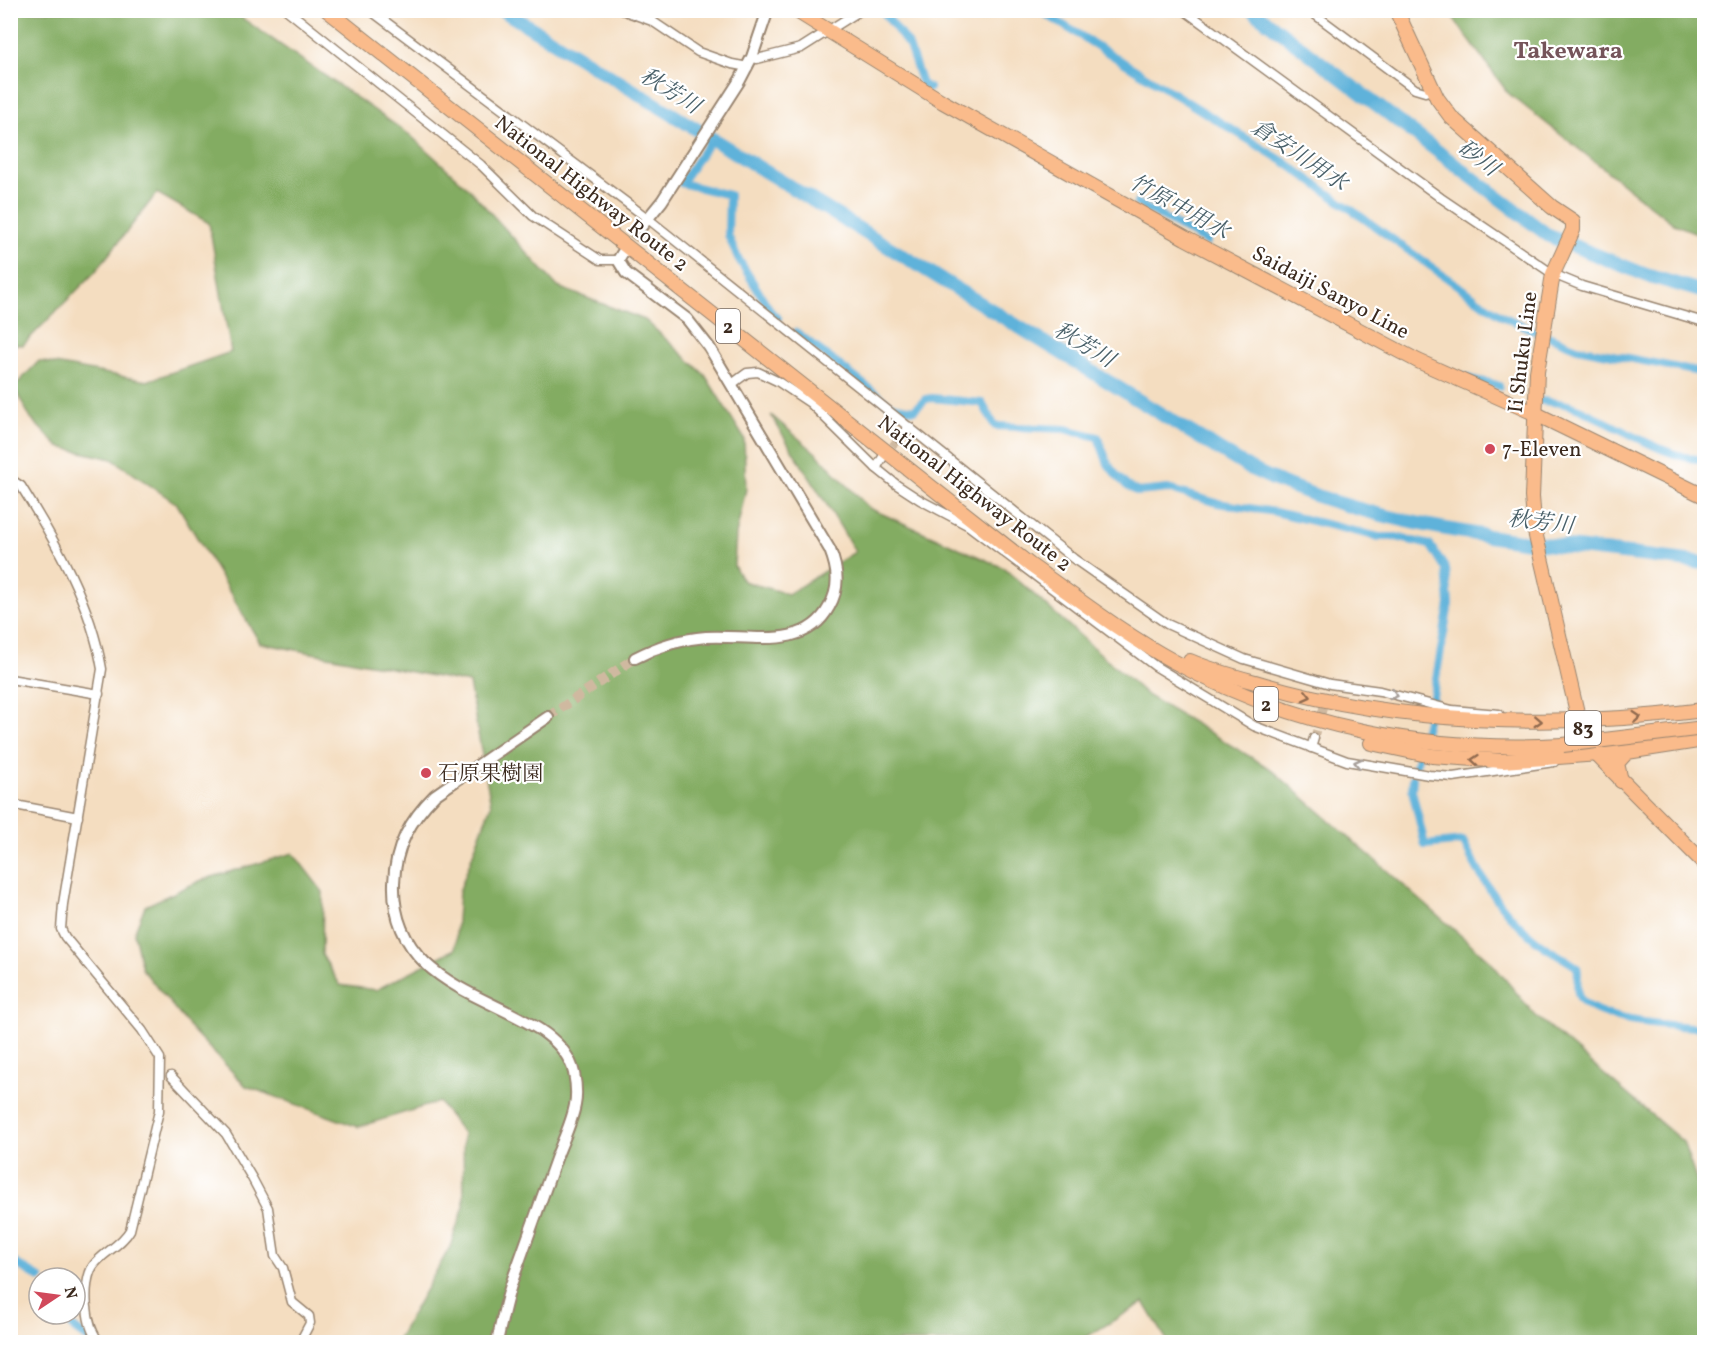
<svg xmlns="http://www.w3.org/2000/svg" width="1715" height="1353" font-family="Vollkorn,'Noto Serif JP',serif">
	<rect width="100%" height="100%" fill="#fff"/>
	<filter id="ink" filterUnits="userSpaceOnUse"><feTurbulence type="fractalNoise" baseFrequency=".0167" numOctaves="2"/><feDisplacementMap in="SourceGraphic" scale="12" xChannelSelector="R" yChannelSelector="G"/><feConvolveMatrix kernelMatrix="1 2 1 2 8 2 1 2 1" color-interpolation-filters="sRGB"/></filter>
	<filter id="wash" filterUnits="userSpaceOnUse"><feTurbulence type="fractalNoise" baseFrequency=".008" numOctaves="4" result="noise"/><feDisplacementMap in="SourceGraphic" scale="24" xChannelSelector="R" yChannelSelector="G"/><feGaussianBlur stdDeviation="1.35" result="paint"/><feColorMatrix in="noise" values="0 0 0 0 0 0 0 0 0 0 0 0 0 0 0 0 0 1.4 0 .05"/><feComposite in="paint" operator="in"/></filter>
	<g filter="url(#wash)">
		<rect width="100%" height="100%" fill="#f4ddc0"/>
		<g fill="#83ac62" stroke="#5f6b40" stroke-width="1.5">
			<path d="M11 11H232L410 135 468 188 558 287 645 320 705 375 744 438 746 489 736 534 734 566 743 581 788 594 855 552C829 505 798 462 771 415L816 453 869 508 1004 568 1148 696 1271 769 1490 961 1535 1015 1683 1142 1704 1202V1342H1168L1144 1302 1078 1342H396L450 1247 464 1206 463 1134 439 1102 358 1127 246 1086 193 1031 142 969 134 933 145 906 202 880 293 853 323 892 322 955 340 985 376 990 455 949 459 892 491 805 469 683 260 643 177 504 112 459 59 447 31 419 14 387 39 361 147 381 231 352 209 223 157 193 95 272 23 345 11 344Z"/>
			<path d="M1448 11H1704V236L1674 224 1508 93Z"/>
		</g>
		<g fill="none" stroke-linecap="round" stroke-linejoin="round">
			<g stroke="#5fb2da" stroke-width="8">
				<path d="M882 10 909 46 922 84 929 88"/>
				<path d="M1039 10 1286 163 1475 298 1504 317 1537 332"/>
				<path d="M711 140 681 183 729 195 728 235 738 258 772 313 778 318"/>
				<path d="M1137 203 1207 242"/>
				<path d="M796 332 892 406 914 410 926 399 932 398 982 403 995 426 1065 429 1098 437 1108 464 1117 476 1127 486 1138 492 1168 489 1217 503 1275 512 1379 537H1396L1430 545 1446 569 1449 604 1433 696 1415 769"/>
				<path d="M1548 336 1577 348 1704 373"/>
				<path d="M1466 377C1476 382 1488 381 1499 386"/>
				<path d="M1542 401C1552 402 1565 403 1574 407 1608 420 1671 462 1704 459"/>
				<path d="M1413 778 1412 790 1425 845 1463 841C1482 882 1507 921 1545 947 1556 954 1567 960 1577 967 1580 977 1574 989 1580 998 1598 1023 1676 1025 1704 1028"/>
				<path d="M10 1260 40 1278"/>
				<path d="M66 1314 71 1326 92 1342"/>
			</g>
			<g stroke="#5fb2da" stroke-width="14">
				<path d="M502 10 1249 468C1389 536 1552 543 1704 563"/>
				<path d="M1252 10 1549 236 1646 275 1704 292"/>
			</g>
		</g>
	</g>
	<g filter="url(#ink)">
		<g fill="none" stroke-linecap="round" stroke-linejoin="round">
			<g stroke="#cfb9a0" stroke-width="8" stroke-dasharray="8 4" stroke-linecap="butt">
				<path d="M885 455 899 438"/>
				<path d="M1314 738 1328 692"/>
			</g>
			<g stroke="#cfb9a0" stroke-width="10" stroke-dasharray="10 5" stroke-linecap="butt">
				<path d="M624 252 640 228"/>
				<path d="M548 717 635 658"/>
			</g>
			<defs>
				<g id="minor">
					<path d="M287 10 481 165 533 216 600 260H618"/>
					<path d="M370 10 647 218 1074 559 1167 624 1244 659 1330 684 1380 691 1452 710 1499 714"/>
					<path d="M622 10 652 21 698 52 732 64 748 67"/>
					<path d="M1184 10 1441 198 1553 274 1582 286 1704 322"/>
					<path d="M1309 10 1415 89 1425 92 1433 89"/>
					<path d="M752 57 757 59 801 48 861 10"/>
					<path d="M732 384 747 373 758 372 777 381 810 403 876 468 897 485 920 500 969 526 1155 666 1254 726 1347 761 1429 775 1453 777 1554 762"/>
					<path d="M899 438 910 427"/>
					<path d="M876 468 883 457"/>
					<path d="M10 479 21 486C56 542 91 604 102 669L63 904 61 929 65 937 142 1030 160 1058 159 1111 130 1230C121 1246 103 1252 93 1266 82 1282 85 1329 100 1342"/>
					<path d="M10 679 99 694"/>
					<path d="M1311 748 1314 738"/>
					<path d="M10 804 78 817"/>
					<path d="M171 1076 226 1134 252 1178 268 1208 275 1256 283 1268 292 1302 309 1316 310 1323 300 1342"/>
				</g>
				<g id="tertiary">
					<path d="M640 228 662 201 740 80 752 57 768 10"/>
					<path d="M623 252 618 260 626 273 687 319 709 347 830 550C838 570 840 588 829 607 805 652 747 634 706 637 680 639 658 646 635 658"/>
					<path d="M497 1342C502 1320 506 1298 514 1276 528 1236 543 1196 557 1156 563 1140 572 1122 575 1105 577 1095 576 1083 574 1073 556 995 390 1010 394 883 395 847 410 820 435 795L548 717"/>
				</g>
				<g id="primary">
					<path d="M795 10 943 102 1185 238 1418 361 1534 413 1704 496"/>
					<path d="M1396 10 1437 98 1451 117 1552 207 1573 221V230L1553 274 1537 372 1532 497 1535 532 1579 721 1596 754 1704 863"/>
				</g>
				<g id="trunk">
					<path d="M327 10 1030 565C1077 598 1123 634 1173 661 1293 727 1428 753 1563 745"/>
					<path d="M1190 661C1211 670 1233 676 1255 682 1397 725 1558 729 1704 710"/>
					<path d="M1371 743 1432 756 1503 761 1627 752 1704 740"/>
					<path d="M1621 781 1617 763 1627 752"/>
				</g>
			</defs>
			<use href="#minor" stroke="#98846f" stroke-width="11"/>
			<use href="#tertiary" stroke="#98846f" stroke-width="14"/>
			<use href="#primary" stroke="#98846f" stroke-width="16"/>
			<use href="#trunk" stroke="#98846f" stroke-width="16"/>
			<use href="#minor" stroke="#fff" stroke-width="8"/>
			<use href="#tertiary" stroke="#fff" stroke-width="10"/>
			<use href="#primary" stroke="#fabb8b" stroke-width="14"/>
			<use href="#trunk" stroke="#fabb8b" stroke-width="14"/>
			<defs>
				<path id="trunk-bridge" d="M1563 745 1704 728"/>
			</defs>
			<use href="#trunk-bridge" stroke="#98846f" stroke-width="16" stroke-linecap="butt"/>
			<use href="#trunk-bridge" stroke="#fabb8b" stroke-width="14"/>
		</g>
		<defs><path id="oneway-chevron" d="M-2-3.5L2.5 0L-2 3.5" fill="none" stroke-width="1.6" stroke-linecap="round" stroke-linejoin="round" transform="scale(1.5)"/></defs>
		<g stroke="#a79f9a">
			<use href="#oneway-chevron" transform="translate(1394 695) rotate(18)"/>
			<use href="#oneway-chevron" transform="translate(1358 763) rotate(-167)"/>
		</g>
		<g stroke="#916b4f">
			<use href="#oneway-chevron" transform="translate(1307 696) rotate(13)"/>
			<use href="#oneway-chevron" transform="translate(1637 717) rotate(-5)"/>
			<use href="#oneway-chevron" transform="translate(1538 721) rotate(3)"/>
			<use href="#oneway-chevron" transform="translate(1475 760) rotate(-175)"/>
		</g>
	</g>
	<g fill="#d1495b" stroke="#fff" stroke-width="2">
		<circle cx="1490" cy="449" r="6"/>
		<circle cx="426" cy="773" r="6"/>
	</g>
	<g text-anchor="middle" stroke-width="4.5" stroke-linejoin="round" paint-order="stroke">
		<g fill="#fff" stroke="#766a62" stroke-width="1.5">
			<rect x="716" y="309" width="24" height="34" rx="4.5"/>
			<rect x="1254" y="687" width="24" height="34" rx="4.5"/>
			<rect x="1565" y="711" width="36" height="34" rx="4.5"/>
		</g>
		<g font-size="20" font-weight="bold" fill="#3b2a1e">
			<text x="728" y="333">2</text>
			<text x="1266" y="711">2</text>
			<text x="1583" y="735">83</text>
		</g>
		<g font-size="21" fill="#3b2a1e" stroke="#fff">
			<text transform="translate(592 193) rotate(38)" y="7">National Highway Route 2</text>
			<text transform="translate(1331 292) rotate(28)" y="7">Saidaiji Sanyo Line</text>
			<text transform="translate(1522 352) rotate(-83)" y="7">Ii Shuku Line</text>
			<text transform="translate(975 493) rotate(38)" y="7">National Highway Route 2</text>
		</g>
		<g font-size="21" fill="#3b2a1e" stroke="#fff" text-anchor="start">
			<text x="1502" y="456">7-Eleven</text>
			<text x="438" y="780">石原果樹園</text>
		</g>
		<g font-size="22" font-style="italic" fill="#496069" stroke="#fff">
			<text transform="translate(671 90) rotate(32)" y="8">秋芳川</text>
			<text transform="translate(1300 154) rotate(34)" y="8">倉安川用水</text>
			<text transform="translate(1479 157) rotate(37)" y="8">砂川</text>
			<text transform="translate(1180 206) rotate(29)" y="8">竹原中用水</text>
			<text transform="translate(1085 344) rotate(31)" y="8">秋芳川</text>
			<text transform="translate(1541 521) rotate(7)" y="8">秋芳川</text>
		</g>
		<g font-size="24" font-weight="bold" fill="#75545a" stroke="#fff">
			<text x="1568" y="58">Takewara</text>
		</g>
	</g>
	<rect width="1715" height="1353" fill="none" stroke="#fff" stroke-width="36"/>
	<g transform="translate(57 1296) rotate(77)"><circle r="28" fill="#ffffff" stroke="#b1aaa5" stroke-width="1.5"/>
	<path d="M0-4.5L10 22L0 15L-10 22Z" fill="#d1495b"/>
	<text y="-9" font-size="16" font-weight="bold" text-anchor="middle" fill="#3b2a1e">N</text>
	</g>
</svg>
